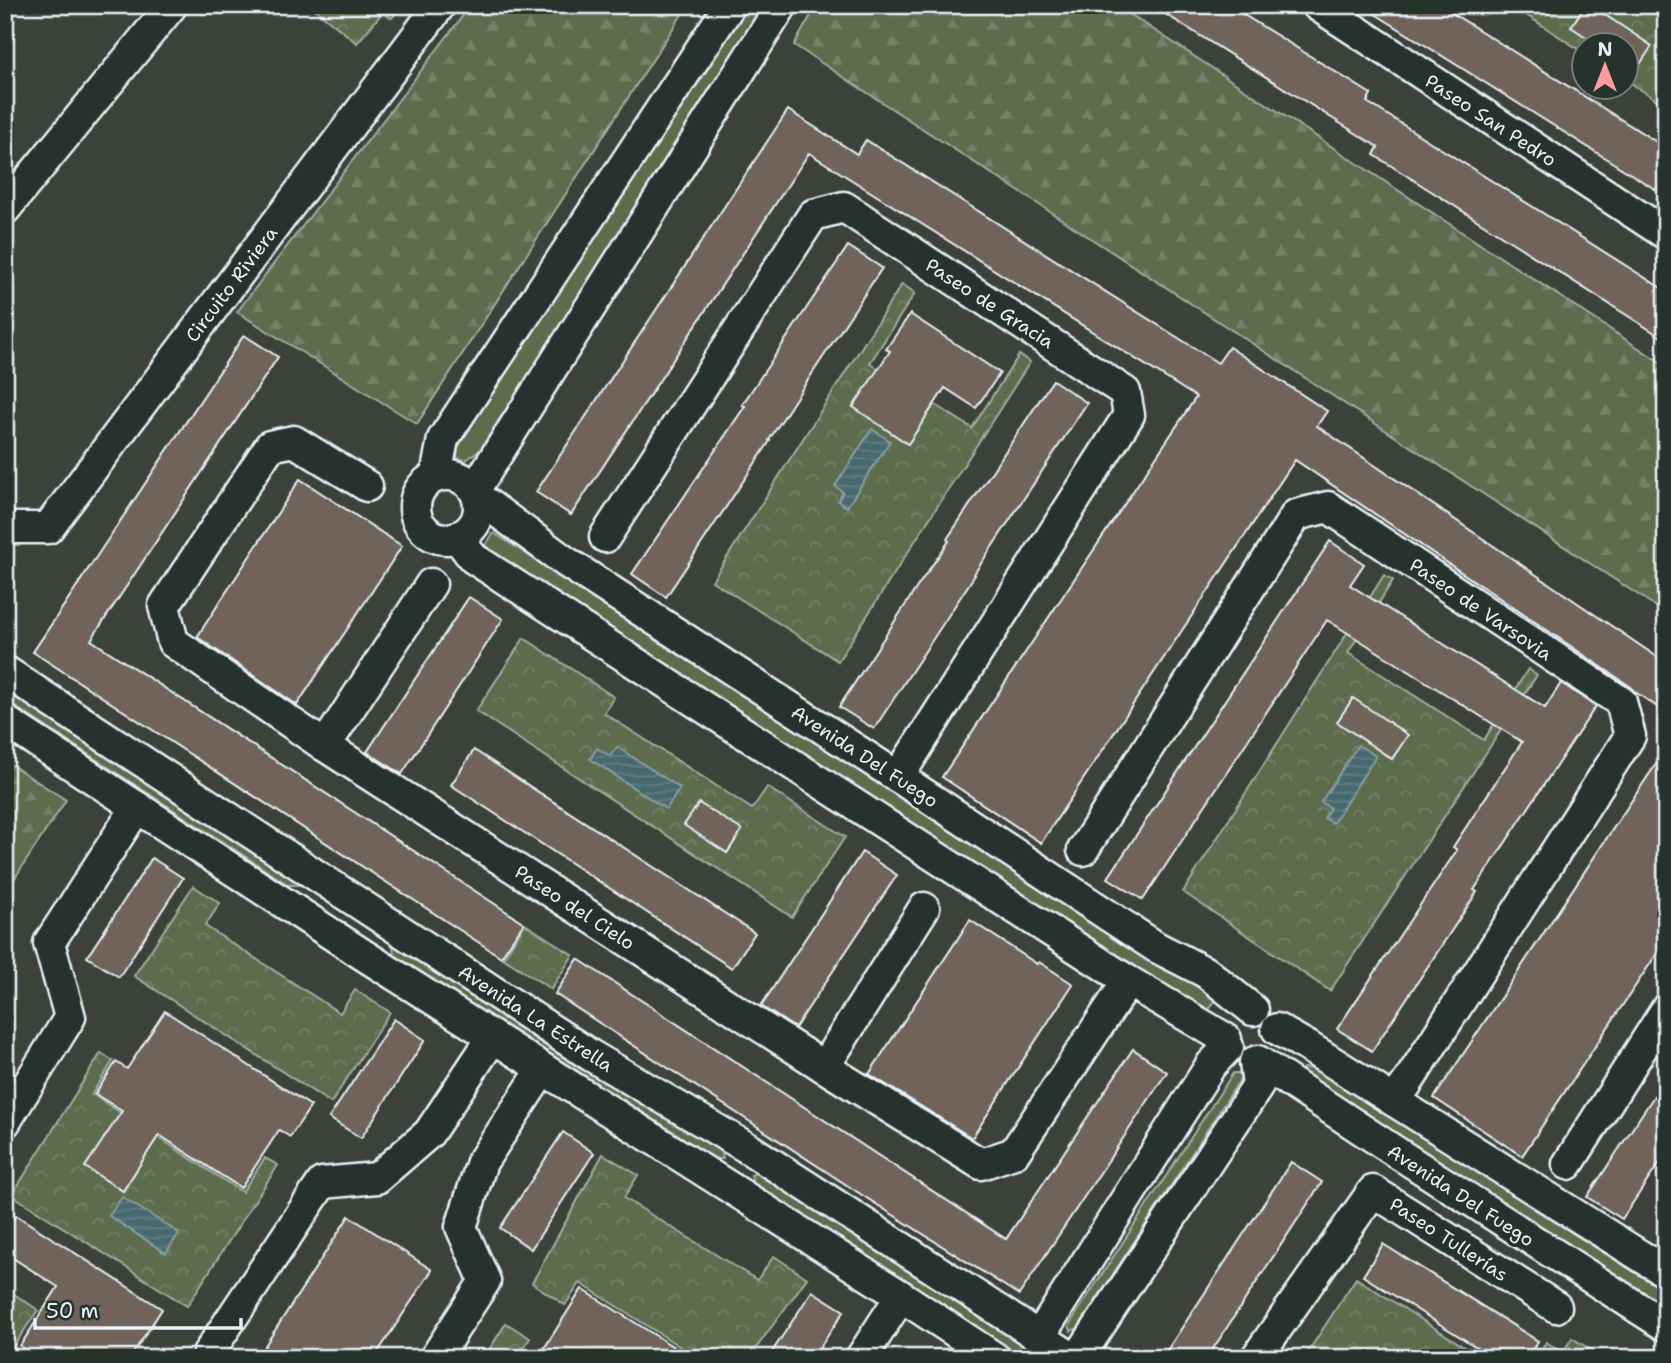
<svg xmlns="http://www.w3.org/2000/svg" width="1671" height="1363" font-family="'Shantell Sans',sans-serif">
	<defs>
		<pattern id="forest-firs" width="22" height="20" patternUnits="userSpaceOnUse" patternTransform="scale(1.75)"><rect width="22" height="20" fill="#5d6c4e"/><path d="M5 1l3.5 6h-7zM16 11l3.5 6h-7z" fill="#748168"/></pattern>
		<pattern id="park-crowns" width="20" height="18" patternUnits="userSpaceOnUse" patternTransform="scale(1.75)"><rect width="20" height="18" fill="#5d6c4e"/><path d="M2 6a3 3 0 1 1 6 0M12 15a3 3 0 1 1 6 0" fill="none" stroke="#748168"/></pattern>
		<pattern id="water-rules" width="6" height="5" patternUnits="userSpaceOnUse" patternTransform="scale(1.75)"><rect width="6" height="5" fill="#47686d"/><path d="M0 2.5h6" fill="none" stroke="#627e83"/></pattern>
	</defs>
	<rect width="100%" height="100%" fill="#3c423a"/>
	<filter id="ink" filterUnits="userSpaceOnUse"><feTurbulence type="fractalNoise" baseFrequency=".0143" numOctaves="2"/><feDisplacementMap in="SourceGraphic" scale="14" xChannelSelector="R" yChannelSelector="G"/><feConvolveMatrix kernelMatrix="1 2 1 2 8 2 1 2 1" color-interpolation-filters="sRGB"/></filter>
	<g filter="url(#ink)">
		<g fill="#5d6c4e" stroke="#a2aea3" stroke-width="2">
			<path d="M745 5H767L479 451 466 460 457 458V448Z"/>
			<path d="M494 533 1216 999 1206 1015 483 548Z"/>
			<path d="M5 687 299 880 300 885H289L5 700Z"/>
			<path d="M401 944 721 1151 723 1159H715L394 955 393 946Z"/>
			<path d="M1303 1068 1314 1069 1666 1292V1313L1303 1077Z"/>
			<path d="M1233 1073H1240L1241 1078 1078 1328 1071 1331 1069 1325Z"/>
			<path d="M759 1172 1045 1358H1020L754 1187 751 1175Z"/>
		</g>
		<g fill="url(#forest-firs)" stroke="#a2aea3" stroke-width="2">
			<path d="M471 5H688L417 424 237 312Z"/>
			<path d="M817 5H1116L1666 366V613L794 45Z"/>
			<path d="M5 761 66 800 5 893Z"/>
		</g>
		<g fill="url(#park-crowns)" stroke="#a2aea3" stroke-width="2">
			<path d="M310 5H402L392 18 382 13 357 43Z"/>
			<path d="M1511 5H1623L1627 8 1629 5H1658L1666 11V106L1626 80V46H1584L1583 52Z"/>
			<path d="M902 284 915 293 870 363 972 428 1019 355 1030 362 838 661 712 581Z"/>
			<path d="M1384 575 1393 580 1348 653 1484 740 1528 669 1537 675 1330 991 1183 892Z"/>
			<path d="M524 638 614 697 604 713 752 809 767 787 845 837 792 917 476 711Z"/>
			<path d="M193 886 220 903 205 926 340 1013 355 990 390 1012 331 1103 134 976Z"/>
			<path d="M525 924 573 955 551 989 503 958Z"/>
			<path d="M101 1053 113 1061 92 1094 242 1192 265 1158 278 1165 187 1306 12 1195Z"/>
			<path d="M603 1154 638 1175 624 1198 757 1280 774 1256 807 1278 749 1358H693V1355L580 1283 565 1305 532 1283Z"/>
			<path d="M1356 1278 1482 1358H1304Z"/>
			<path d="M5 1288 38 1310 13 1347 29 1358H5Z"/>
			<path d="M506 1323 530 1338 517 1358H484Z"/>
			<path d="M1572 1338 1604 1358H1536L1546 1342 1563 1352Z"/>
		</g>
		<g fill="url(#water-rules)" stroke="#879fa5" stroke-width="2">
			<path d="M872 429 890 441 847 507 838 501 843 492 835 486Z"/>
			<path d="M1358 745 1376 756 1333 823 1324 818 1330 808 1321 802Z"/>
			<path d="M617 747 680 788 666 809 590 759 597 748 610 756Z"/>
			<path d="M122 1197 179 1233 166 1253 109 1216Z"/>
		</g>
		<g fill="#70645a" stroke="#e8f1f8" stroke-width="2">
			<path d="M1151 5H1228L1371 94 1367 102 1666 291V340L1374 155 1378 147Z"/>
			<path d="M1361 5H1439L1503 45 1666 148V196Z"/>
			<path d="M1585 5H1590L1652 46 1626 85V46H1600L1571 27Z"/>
			<path d="M788 110 857 154 866 140 1218 363 1229 347 1327 411 1317 426 1666 663V713L1634 691 1631 687 1295 460 1041 843 942 777 1196 397 809 153 571 515 536 492Z"/>
			<path d="M848 246 882 268 798 395 769 440 770 441 666 597 632 574 745 406 742 405Z"/>
			<path d="M910 314 1000 373 976 408 945 388 908 444 853 407 890 351 886 349Z"/>
			<path d="M244 335 278 357 91 640 524 923 501 957 33 652Z"/>
			<path d="M1053 380 1087 403 974 574 975 575 874 729 839 707 919 584 949 541 947 539Z"/>
			<path d="M300 479 402 546 297 705 197 637Z"/>
			<path d="M1330 541 1364 564 1350 585 1545 708 1561 683 1596 706 1474 890 1477 892 1372 1051 1337 1029 1457 850 1453 847 1522 742 1327 620 1143 900 1108 878Z"/>
			<path d="M469 597 503 619 402 774 367 752Z"/>
			<path d="M1353 698 1408 735 1392 759 1337 722Z"/>
			<path d="M1666 749V940L1522 1156 1434 1098Z"/>
			<path d="M474 750 755 933 732 968 451 785Z"/>
			<path d="M699 803 742 830 727 853 684 825Z"/>
			<path d="M862 852 897 875 795 1028 761 1006Z"/>
			<path d="M152 858 183 878 119 977 87 957Z"/>
			<path d="M970 920 1037 964 1039 962 1073 984 972 1138 869 1074Z"/>
			<path d="M578 959 1006 1239 1133 1049 1167 1072 1019 1295 865 1197 555 994Z"/>
			<path d="M165 1011 311 1106 290 1137 279 1130 241 1188 159 1135 123 1191 85 1167 122 1111 95 1094 116 1062 127 1069Z"/>
			<path d="M394 1019 425 1040 361 1138 329 1118Z"/>
			<path d="M1666 1078V1153L1622 1219 1587 1197Z"/>
			<path d="M563 1132 594 1153 531 1249 500 1228Z"/>
			<path d="M1291 1162 1322 1182 1207 1358H1162Z"/>
			<path d="M16 1215 162 1309 130 1358H38L20 1346 58 1287 5 1253V1231Z"/>
			<path d="M349 1216 432 1270 374 1358H257Z"/>
			<path d="M1383 1244 1538 1341 1527 1358H1494L1363 1276Z"/>
			<path d="M582 1289 691 1358H538Z"/>
			<path d="M812 1291 844 1311 813 1358H768Z"/>
		</g>
		<g fill="none" stroke-linecap="round" stroke-linejoin="round">
			<defs>
				<g id="street">
					<path d="M1317 5 1666 234"/>
					<path d="M5 209 172 5"/>
					<circle cx="447" cy="507" r="32"/>
					<path d="M436 476 443 439 730 5"/>
					<path d="M367 486 294 441 270 446 164 606 173 642 325 746 824 1067 981 1164 1014 1153 1128 981"/>
					<path d="M475 489 782 5"/>
					<path d="M479 498 566 562 898 777 1156 947 1207 973 1253 1010"/>
					<path d="M5 525 9 528H48L440 5"/>
					<path d="M457 537 473 558 1128 981 1226 1039"/>
					<path d="M605 537 813 215 844 207 1125 392 1129 415 898 777"/>
					<path d="M5 671 590 1055 746 1147 1072 1358"/>
					<path d="M5 721 362 954 901 1296 995 1358"/>
					<path d="M325 746 431 584"/>
					<path d="M1083 850 1296 515 1328 507 1621 702 1630 736 1408 1082 1394 1101"/>
					<path d="M1277 1029 1307 1046 1666 1272"/>
					<path d="M1258 1061 1399 1154 1666 1326"/>
					<path d="M824 1067 924 908"/>
					<path d="M5 1122 70 1017 49 943 137 807"/>
					<path d="M1568 1164 1666 1010"/>
					<path d="M1039 1337 1211 1065 1228 1047"/>
					<path d="M210 1358 209 1352 322 1183 377 1178 429 1133 493 1037"/>
					<path d="M435 1358 485 1281 461 1227 482 1162 543 1069"/>
					<path d="M861 1358 901 1296"/>
					<path d="M1078 1358 1258 1086 1255 1062"/>
					<path d="M1256 1358 1373 1191 1556 1307"/>
				</g>
			</defs>
			<use href="#street" stroke="#e8f1f8" stroke-width="35"/>
			<use href="#street" stroke="#26332d" stroke-width="30"/>
		</g>
	</g>
	<g text-anchor="middle" stroke-width="7" stroke-linejoin="round" paint-order="stroke">
		<g font-size="19" fill="#e8f1f8" stroke="#26332d">
			<text transform="translate(1491 120) rotate(33)" y="7">Paseo San Pedro</text>
			<text transform="translate(231 284) rotate(-53)" y="7">Circuito Riviera</text>
			<text transform="translate(990 303) rotate(33)" y="7">Paseo de Gracia</text>
			<text transform="translate(1481 609) rotate(34)" y="7">Paseo de Varsovia</text>
			<text transform="translate(865 756) rotate(33)" y="7">Avenida Del Fuego</text>
			<text transform="translate(575 907) rotate(33)" y="7">Paseo del Cielo</text>
			<text transform="translate(536 1018) rotate(33)" y="7">Avenida La Estrella</text>
			<text transform="translate(1461 1195) rotate(33)" y="7">Avenida Del Fuego</text>
			<text transform="translate(1449 1239) rotate(33)" y="7">Paseo Tullerías</text>
		</g>
	</g>
	<rect width="1671" height="1363" fill="none" stroke="#26332d" stroke-width="28"/>
	<rect x="14" y="14" width="1643" height="1335" fill="none" stroke="#e8f1f8" stroke-width="2.5" filter="url(#ink)"/>
	<g transform="translate(1605 66)"><circle r="33" fill="#26332d" stroke="#747f7e" stroke-width="2"/>
	<path d="M0-5L12 26L0 18L-12 26Z" fill="#ff9aa2"/>
	<text y="-10" font-size="19" font-weight="bold" text-anchor="middle" fill="#e8f1f8">N</text>
	</g>
	<path d="M35 1318v10h206v-10" fill="none" stroke="#e8f1f8" stroke-width="3.5"/>
	<text x="46" y="1318" font-size="21" fill="#e8f1f8" stroke="#26332d" stroke-width="5" paint-order="stroke">50 m</text>
</svg>
